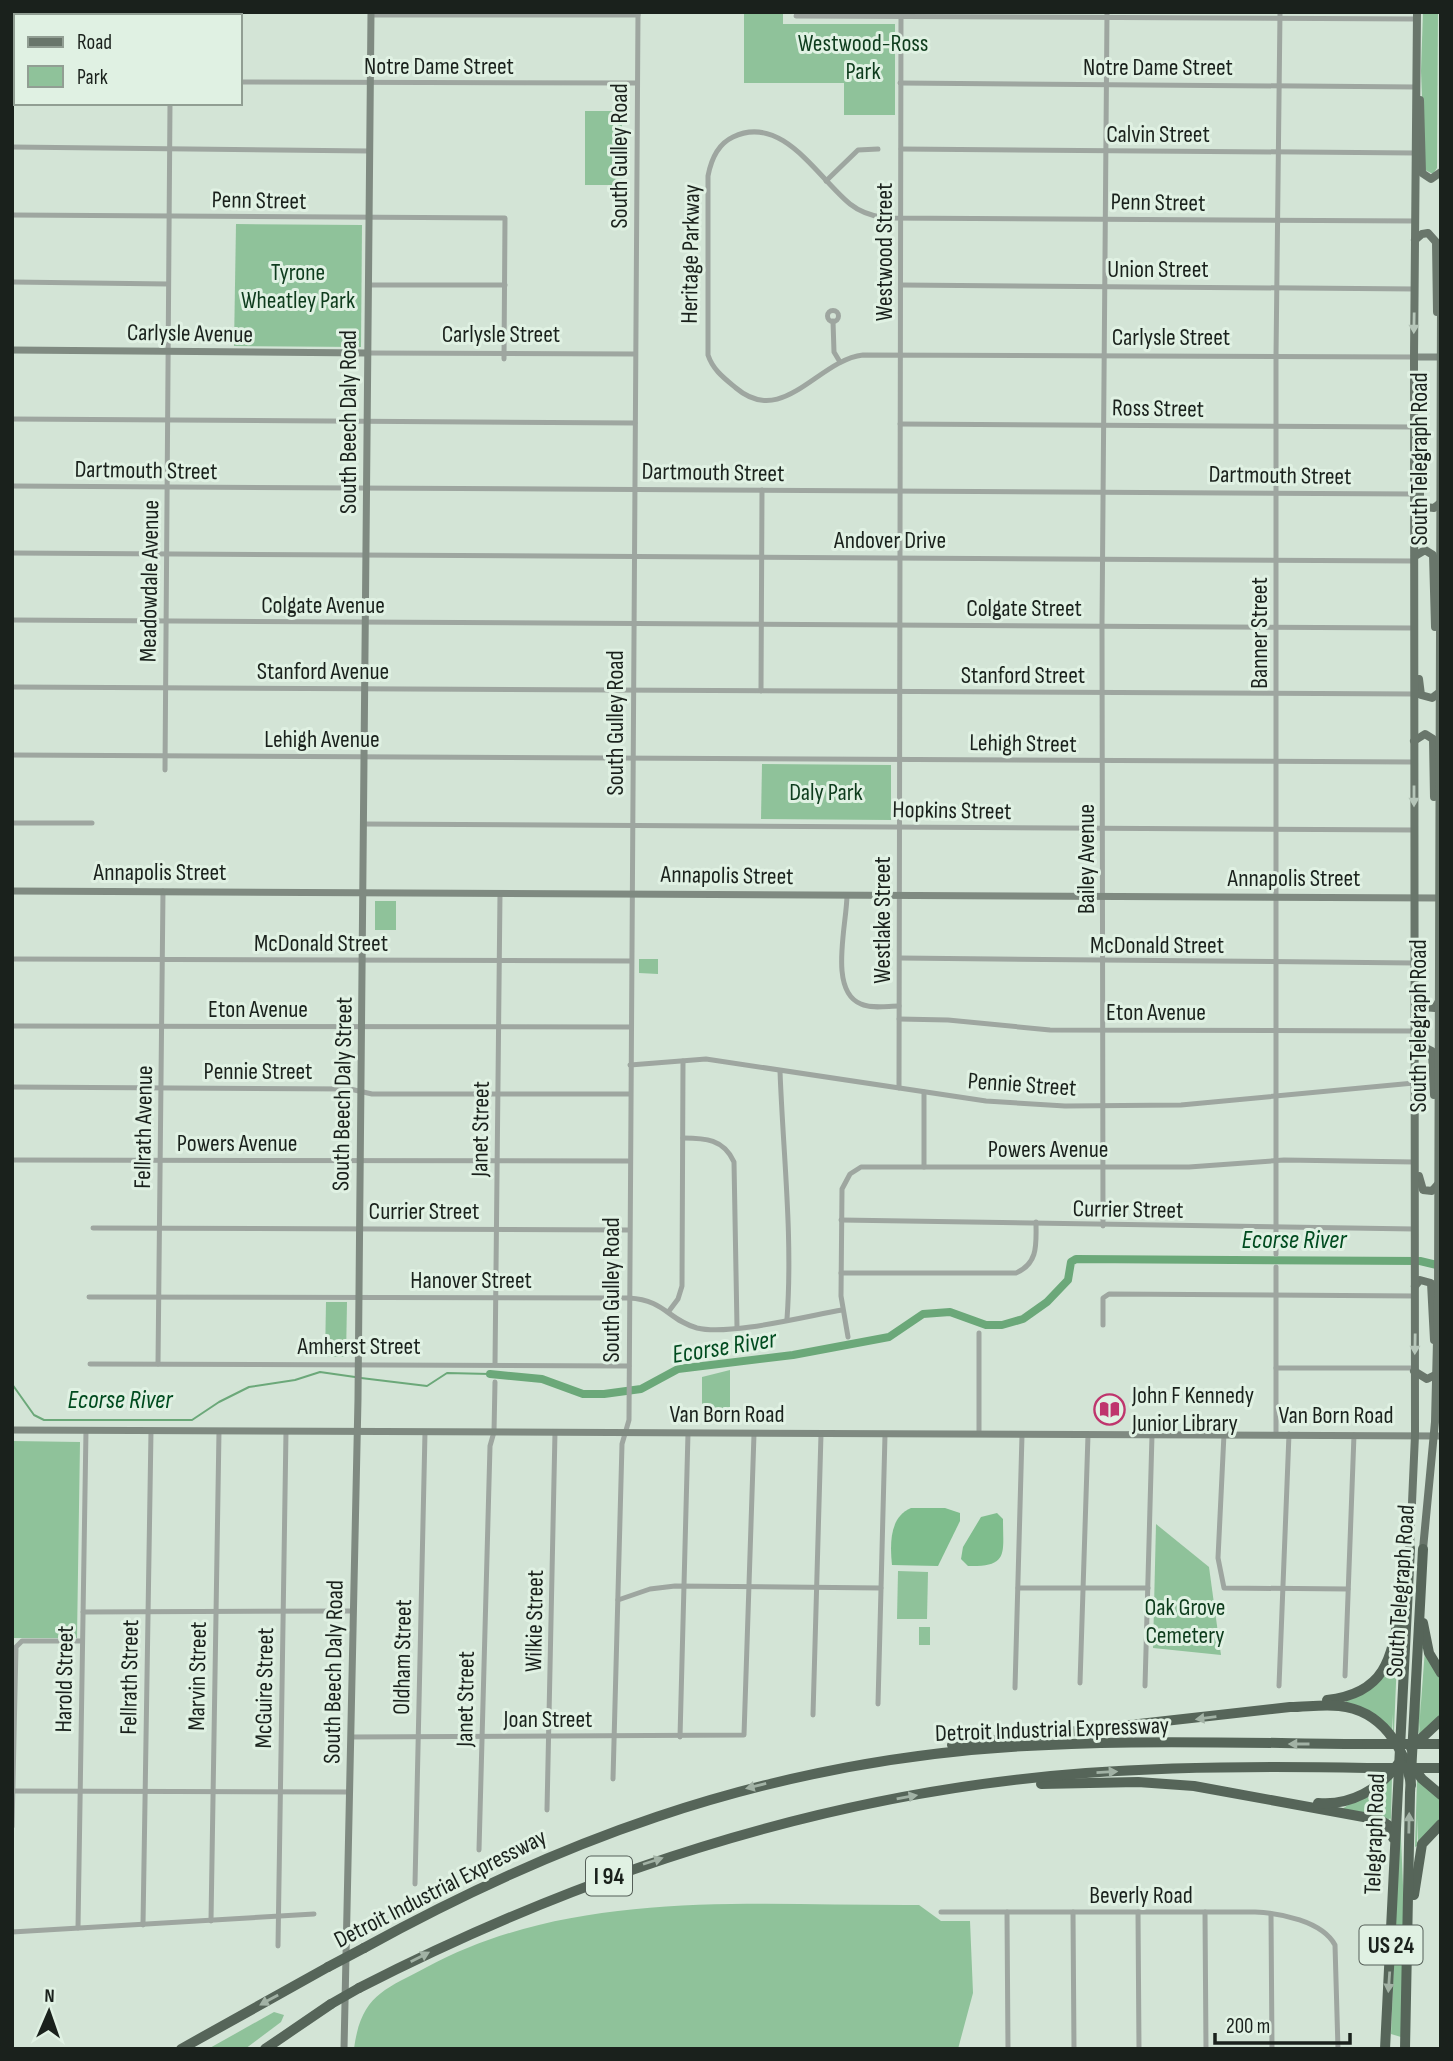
<svg xmlns="http://www.w3.org/2000/svg" width="1453" height="2061" font-family="'Sofia Sans Condensed',sans-serif">
	<rect width="100%" height="100%" fill="#d3e4d6"/>
	<g fill="#8fc29a">
		<path d="M744 12H783V24H895V115H844V83H744Z"/>
		<path d="M1423 12H1438L1437 168 1433 174 1425 170 1421 71Z"/>
		<rect x="585" y="111" width="37" height="74"/>
		<path d="M236 224 362 225 361 347 234 346Z"/>
		<path d="M762 764 891 765V820L761 819Z"/>
		<rect x="375" y="901" width="21" height="29"/>
		<path d="M639 959H658V974L639 973Z"/>
		<path d="M326 1302H347L346 1357H325Z"/>
		<path d="M730 1370V1420H702V1377Z"/>
		<path d="M12 1441 80 1442 77 1638H14L12 1640Z"/>
		<path d="M1156 1524 1209 1567 1221 1655 1153 1648Z"/>
		<path d="M898 1571 928 1572 927 1619H897Z"/>
		<rect x="919" y="1627" width="11" height="18"/>
		<path d="M1420 1646 1424 1647 1422 1649 1420 1716 1425 1649 1441 1676V1716L1419 1735 1420 1722 1418 1736Z"/>
		<path d="M1397 1659 1394 1731 1393 1732 1392 1714V1731L1344 1703 1392 1661V1713V1660Z"/>
		<path d="M1392 1776 1391 1821 1390 1818 1389 1820 1379 1815 1342 1809Z"/>
		<path d="M1417 1780 1441 1799V1821L1418 1842V1818L1417 1842 1420 1844 1415 1847Z"/>
		<path d="M1400 1815 1404 1909 1401 2037 1391 2034Z"/>
		<path d="M919 1905 941 1921H970L973 1993 958 2049H354C361 1995 384 1990 427 1967 577 1887 754 1906 919 1905Z"/>
		<path d="M274 2012 284 2015 281 2022 245 2049H208Z"/>
	</g>
	<g fill="#7fbd8d">
		<path d="M911 1508H945L960 1513V1521L938 1566 892 1565C890 1545 889 1517 911 1508Z"/>
		<path d="M997 1513 1003 1519C1003 1554 1009 1567 968 1566L961 1559 963 1547 981 1517Z"/>
	</g>
	<g fill="none" stroke-linecap="round" stroke-linejoin="round">
		<g stroke="#6ba879" stroke-width="2">
			<path d="M361 1378 427 1386 447 1373 490 1374"/>
			<path d="M12 1384 34 1415 44 1420H192L219 1402 249 1387 295 1380 320 1372 355 1377"/>
		</g>
		<path stroke="#6ba879" stroke-width="8" d="M490 1374 542 1379 583 1394H604L641 1389 678 1369 793 1355 889 1337 923 1314 950 1312 986 1325H1002L1023 1319 1047 1302 1068 1280 1071 1262 1076 1259 1420 1261 1441 1266"/>
		<g stroke="#9ea6a0" stroke-width="5">
			<path d="M371 15H638"/>
			<path d="M171 16V12"/>
			<path d="M796 16 1417 19"/>
			<path d="M12 79H16"/>
			<path d="M240 82 637 83"/>
			<path d="M900 83 1416 87"/>
			<path d="M12 147 369 151"/>
			<path d="M901 149 1415 153"/>
			<path d="M826 181 858 150 878 149"/>
			<path d="M12 215 505 218 504 359"/>
			<path d="M12 282 168 284"/>
			<path d="M368 285H505"/>
			<path d="M901 285 1415 289"/>
			<circle cx="833" cy="316" r="5.5"/>
			<path d="M833 321 834 352 840 362"/>
			<path d="M367 353 635 354"/>
			<path d="M1414 357 863 355C818 360 783 428 736 388 724 378 713 370 708 355V176C711 160 718 144 733 137 782 113 818 178 850 204 860 212 872 216 885 218L1416 221"/>
			<path d="M12 419 635 423"/>
			<path d="M900 424 1414 427"/>
			<path d="M12 486 1414 494"/>
			<path d="M12 553 1414 561"/>
			<path d="M12 620 1414 628"/>
			<path d="M12 687 1414 694"/>
			<path d="M761 691 762 490"/>
			<path d="M12 755 1414 762"/>
			<path d="M165 770 170 103"/>
			<path d="M12 823H92"/>
			<path d="M363 824 1414 830"/>
			<path d="M847 895C847 924 828 991 861 1004 872 1009 887 1006 899 1006"/>
			<path d="M900 958 1414 963"/>
			<path d="M12 959 631 961"/>
			<path d="M899 1019 948 1020 1050 1030 1414 1031"/>
			<path d="M12 1026 630 1027"/>
			<path d="M630 1065 706 1059 986 1101 1065 1106 1181 1105 1414 1083"/>
			<path d="M780 1071C783 1153 793 1236 787 1319"/>
			<path d="M12 1087 350 1089 372 1094H630"/>
			<path d="M899 1088 901 12"/>
			<path d="M683 1138C705 1138 724 1139 734 1162L737 1327"/>
			<path d="M12 1160 629 1161"/>
			<path d="M924 1167V1092"/>
			<path d="M841 1220 1414 1229"/>
			<path d="M1103 1226 1102 626 1107 12"/>
			<path d="M93 1228 629 1230"/>
			<path d="M1276 1254V357L1280 12"/>
			<path d="M841 1273H1016C1039 1263 1036 1243 1036 1222"/>
			<path d="M89 1297 629 1298C665 1300 668 1320 697 1328 729 1336 807 1316 842 1310"/>
			<path d="M669 1311 678 1299 682 1286 683 1061"/>
			<path d="M1103 1325V1298L1109 1294 1415 1296"/>
			<path d="M979 1333V1434"/>
			<path d="M848 1337 841 1296 842 1189 850 1174 861 1167H1189L1284 1160 1414 1162"/>
			<path d="M90 1364 629 1366"/>
			<path d="M158 1364 163 891"/>
			<path d="M495 1365 500 893"/>
			<path d="M1276 1368H1414"/>
			<path d="M1224 1434 1218 1558 1224 1588 1348 1589"/>
			<path d="M1276 1434V1267"/>
			<path d="M1018 1588H1148"/>
			<path d="M618 1600 650 1589 675 1586 881 1588"/>
			<path d="M83 1612 353 1611"/>
			<path d="M1345 1676 1354 1435"/>
			<path d="M1080 1683 1088 1435"/>
			<path d="M1145 1686 1152 1435"/>
			<path d="M1279 1686 1289 1434"/>
			<path d="M1015 1688 1022 1435"/>
			<path d="M878 1704 885 1435"/>
			<path d="M813 1715 821 1434"/>
			<path d="M351 1737 744 1735 754 1434"/>
			<path d="M680 1737 688 1433"/>
			<path d="M613 1779 622 1444 629 1420 638 12"/>
			<path d="M12 1791 349 1792"/>
			<path d="M547 1810 555 1432"/>
			<path d="M12 1827 16 1647 22 1641H82"/>
			<path d="M479 1850 490 1446 494 1432 495 1382"/>
			<path d="M415 1884 425 1432"/>
			<path d="M941 1912H1255C1280 1913 1322 1921 1335 1945L1338 2049"/>
			<path d="M1007 1912 1008 2049"/>
			<path d="M1073 1912 1074 2049"/>
			<path d="M1138 1912 1139 2049"/>
			<path d="M1205 1912 1206 2049"/>
			<path d="M1271 1914 1272 2049"/>
			<path d="M211 1921 219 1431"/>
			<path d="M143 1925 151 1431"/>
			<path d="M78 1928 86 1430"/>
			<path d="M12 1932 314 1914"/>
			<path d="M278 1946 286 1431"/>
		</g>
		<g stroke="#7f8a81" stroke-width="7">
			<path d="M12 350 367 353"/>
			<path d="M1414 357H1441"/>
			<path d="M12 891 1441 898"/>
			<path d="M12 1430 1441 1436"/>
			<path d="M344 2049 358 1399 371 12"/>
		</g>
		<g stroke="#69766b" stroke-width="8">
			<path d="M1420 100 1422 173 1431 179 1441 172"/>
			<path d="M1415 240 1422 234 1428 233 1436 242 1437 312"/>
			<path d="M1420 490V501L1425 507 1434 508 1440 503"/>
			<path d="M1415 556 1425 550 1433 555 1435 627"/>
			<path d="M1419 679 1421 695 1432 698 1440 692"/>
			<path d="M1414 741 1425 734 1433 739 1434 797"/>
			<path d="M1419 990 1423 1007 1435 1008 1439 1001"/>
			<path d="M1414 1053 1424 1047 1432 1051 1434 1095"/>
			<path d="M1419 1176 1423 1190 1432 1191 1438 1184"/>
			<path d="M1415 1286 1420 1280 1431 1283 1434 1340"/>
			<path d="M1414 1371 1427 1379 1437 1374"/>
			<path d="M1410 1548 1415 1435 1414 357 1417 12"/>
			<path d="M1423 1549 1435 1422 1438 1300 1441 305"/>
		</g>
		<g stroke="#566559" stroke-width="10">
			<path d="M1423 1623 1429 1653 1441 1673"/>
			<path d="M1327 1700C1390 1693 1392 1653 1401 1601"/>
			<path d="M952 1745 1290 1707C1306 1707 1323 1704 1339 1706 1381 1710 1405 1747 1411 1785"/>
			<path d="M1411 1748 1441 1720"/>
			<path d="M1410 1763 1422 1779 1441 1795"/>
			<path d="M1041 1784 1138 1782 1194 1786 1380 1820 1388 1825 1393 1838"/>
			<path d="M1318 1803C1350 1806 1380 1789 1398 1764"/>
			<path d="M1414 1895 1422 1844 1441 1824"/>
			<path d="M364 1948C558 1841 749 1771 971 1750 1102 1738 1236 1743 1367 1744"/>
			<path d="M359 1988C587 1871 830 1792 1086 1773 1180 1766 1273 1766 1367 1768"/>
			<path d="M181 2049 328 1967"/>
			<path d="M265 2049 331 2004"/>
			<path d="M1385 2049 1410 1548"/>
			<path d="M1405 2049 1410 1793 1423 1549"/>
		</g>
		<g stroke="#566559" stroke-width="10">
			<path d="M1367 1744H1441"/>
			<path d="M1367 1768H1440"/>
			<path d="M328 1967 364 1948"/>
			<path d="M331 2004 359 1988"/>
		</g>
	</g>
	<defs><path id="oneway-solid" d="M-6-.8H1V-3.2L6.5 0L1 3.2V.8H-6Z" transform="scale(1.75)"/></defs>
	<g fill="#b6c6b9">
		<use href="#oneway-solid" transform="translate(1414 323) rotate(91)"/>
		<use href="#oneway-solid" transform="translate(1414 796) rotate(90)"/>
		<use href="#oneway-solid" transform="translate(1415 1344) rotate(91)"/>
	</g>
	<g fill="#a2b2a5">
		<use href="#oneway-solid" transform="translate(1206 1718) rotate(173)"/>
		<use href="#oneway-solid" transform="translate(1299 1744) rotate(180)"/>
		<use href="#oneway-solid" transform="translate(1107 1772) rotate(-3)"/>
		<use href="#oneway-solid" transform="translate(756 1786) rotate(166)"/>
		<use href="#oneway-solid" transform="translate(907 1797) rotate(-10)"/>
		<use href="#oneway-solid" transform="translate(1409 1823) rotate(-89)"/>
		<use href="#oneway-solid" transform="translate(653 1861) rotate(-18)"/>
		<use href="#oneway-solid" transform="translate(420 1957) rotate(-27)"/>
		<use href="#oneway-solid" transform="translate(1389 1982) rotate(94)"/>
		<use href="#oneway-solid" transform="translate(269 2000) rotate(151)"/>
	</g>
	<defs>
		<symbol id="library-ring" viewBox="-11 -11 22 22"><circle r="9.5" fill="#e0f1e3" stroke="#bf356d" stroke-width="1.5"/><path d="M-6-4Q-3-5.5-.7-3.5V5Q-3 3-6 4ZM6-4Q3-5.5 .7-3.5V5Q3 3 6 4Z" fill="#bf356d"/></symbol>
	</defs>
	<g fill-rule="evenodd">
		<use href="#library-ring" x="1092" y="1392" width="35" height="35"/>
	</g>
	<g text-anchor="middle" stroke-width="6" stroke-linejoin="round" paint-order="stroke">
		<g fill="#e0f1e3" stroke="#555f58" stroke-width="2">
			<rect x="586" y="1856.5" width="46" height="39" rx="5"/>
			<rect x="1359.5" y="1925.5" width="63" height="39" rx="5"/>
		</g>
		<g font-size="23" font-weight="bold" fill="#1a211c">
			<text x="609" y="1884">I 94</text>
			<text x="1391" y="1953">US 24</text>
		</g>
		<g font-size="24" fill="#0e3c1d" stroke="#e0f1e3">
			<text x="863" y="51">Westwood-Ross<tspan x="863" dy="28">Park</tspan></text>
			<text x="298" y="280">Tyrone<tspan x="298" dy="28">Wheatley Park</tspan></text>
			<text x="826" y="800">Daly Park</text>
			<text x="1185" y="1615">Oak Grove<tspan x="1185" dy="28">Cemetery</tspan></text>
		</g>
		<g font-size="24" fill="#1a211c" stroke="#e0f1e3">
			<text x="439" y="74">Notre Dame Street</text>
			<text x="1158" y="75">Notre Dame Street</text>
			<text x="1158" y="142">Calvin Street</text>
			<text transform="translate(619 156) rotate(-90)" y="8">South Gulley Road</text>
			<text transform="translate(259 200) rotate(1)" y="8">Penn Street</text>
			<text transform="translate(1158 202) rotate(1)" y="8">Penn Street</text>
			<text transform="translate(884 252) rotate(-90)" y="8">Westwood Street</text>
			<text transform="translate(690 254) rotate(-89)" y="8">Heritage Parkway</text>
			<text x="1158" y="277">Union Street</text>
			<text transform="translate(190 333) rotate(1)" y="8">Carlysle Avenue</text>
			<text x="501" y="342">Carlysle Street</text>
			<text x="1171" y="345">Carlysle Street</text>
			<text transform="translate(1158 408) rotate(1)" y="8">Ross Street</text>
			<text transform="translate(348 422) rotate(-90)" y="8">South Beech Daly Road</text>
			<text transform="translate(1419 459) rotate(-90)" y="8">South Telegraph Road</text>
			<text transform="translate(146 470) rotate(1)" y="8">Dartmouth Street</text>
			<text transform="translate(713 472) rotate(1)" y="8">Dartmouth Street</text>
			<text transform="translate(1280 475) rotate(1)" y="8">Dartmouth Street</text>
			<text x="890" y="548">Andover Drive</text>
			<text transform="translate(149 581) rotate(-89)" y="8">Meadowdale Avenue</text>
			<text x="323" y="613">Colgate Avenue</text>
			<text x="1024" y="616">Colgate Street</text>
			<text transform="translate(1259 633) rotate(-90)" y="8">Banner Street</text>
			<text x="323" y="679">Stanford Avenue</text>
			<text x="1023" y="683">Stanford Street</text>
			<text transform="translate(615 723) rotate(-90)" y="8">South Gulley Road</text>
			<text x="322" y="747">Lehigh Avenue</text>
			<text transform="translate(1023 743) rotate(1)" y="8">Lehigh Street</text>
			<text transform="translate(952 810) rotate(1)" y="8">Hopkins Street</text>
			<text transform="translate(1086 859) rotate(-90)" y="8">Bailey Avenue</text>
			<text x="160" y="880">Annapolis Street</text>
			<text transform="translate(727 875) rotate(1)" y="8">Annapolis Street</text>
			<text x="1294" y="886">Annapolis Street</text>
			<text transform="translate(882 920) rotate(-90)" y="8">Westlake Street</text>
			<text x="321" y="951">McDonald Street</text>
			<text x="1157" y="953">McDonald Street</text>
			<text x="258" y="1017">Eton Avenue</text>
			<text x="1156" y="1020">Eton Avenue</text>
			<text transform="translate(1418 1026) rotate(-90)" y="8">South Telegraph Road</text>
			<text x="258" y="1079">Pennie Street</text>
			<text transform="translate(1022 1084) rotate(4)" y="8">Pennie Street</text>
			<text transform="translate(342 1094) rotate(-89)" y="8">South Beech Daly Street</text>
			<text transform="translate(143 1127) rotate(-89)" y="8">Fellrath Avenue</text>
			<text transform="translate(480 1129) rotate(-89)" y="8">Janet Street</text>
			<text x="237" y="1151">Powers Avenue</text>
			<text x="1048" y="1157">Powers Avenue</text>
			<text transform="translate(1128 1209) rotate(1)" y="8">Currier Street</text>
			<text x="424" y="1219">Currier Street</text>
			<text x="471" y="1288">Hanover Street</text>
			<text transform="translate(611 1290) rotate(-90)" y="8">South Gulley Road</text>
			<text x="359" y="1354">Amherst Street</text>
			<text x="727" y="1422">Van Born Road</text>
			<text x="1336" y="1423">Van Born Road</text>
			<text transform="translate(1400 1591) rotate(-86)" y="8">South Telegraph Road</text>
			<text transform="translate(534 1621) rotate(-89)" y="8">Wilkie Street</text>
			<text transform="translate(402 1657) rotate(-89)" y="8">Oldham Street</text>
			<text transform="translate(333 1672) rotate(-89)" y="8">South Beech Daly Road</text>
			<text transform="translate(197 1676) rotate(-89)" y="8">Marvin Street</text>
			<text transform="translate(129 1677) rotate(-89)" y="8">Fellrath Street</text>
			<text transform="translate(64 1679) rotate(-89)" y="8">Harold Street</text>
			<text transform="translate(264 1688) rotate(-89)" y="8">McGuire Street</text>
			<text transform="translate(465 1699) rotate(-89)" y="8">Janet Street</text>
			<text x="548" y="1727">Joan Street</text>
			<text transform="translate(1052 1729) rotate(-2)" y="8">Detroit Industrial Expressway</text>
			<text transform="translate(1374 1834) rotate(-88)" y="8">Telegraph Road</text>
			<text transform="translate(440 1888) rotate(-27)" y="8">Detroit Industrial Expressway</text>
			<text x="1141" y="1903">Beverly Road</text>
		</g>
		<g font-size="24" fill="#1a211c" stroke="#e0f1e3" text-anchor="start">
			<text x="1132" y="1403">John F Kennedy<tspan x="1132" dy="28">Junior Library</tspan></text>
		</g>
		<g font-size="26" font-style="italic" fill="#004b1f" stroke="#e0f1e3">
			<text x="1294" y="1248">Ecorse River</text>
			<text transform="translate(724 1346) rotate(-9)" y="9">Ecorse River</text>
			<text x="120" y="1408">Ecorse River</text>
		</g>
	</g>
	<rect width="1453" height="2061" fill="none" stroke="#1a211c" stroke-width="28"/>
	<rect x="14" y="14" width="228" height="91" fill="#e0f1e3" stroke="#919e93" stroke-width="2"/>
	<rect x="28" y="37" width="35" height="10" fill="#69766b" stroke="#919e93" stroke-width="2"/>
	<text x="77" y="49" font-size="21" fill="#1a211c">Road</text>
	<rect x="28" y="66" width="35" height="21" fill="#8fc29a" stroke="#919e93" stroke-width="2"/>
	<text x="77" y="84" font-size="21" fill="#1a211c">Park</text>
	<g transform="translate(49 2012) rotate(2)" stroke="#e0f1e3" stroke-width="5" paint-order="stroke">
	<path d="M0-5L12 26L0 18L-12 26Z" fill="#1a211c"/>
	<text y="-10" font-size="19" font-weight="bold" text-anchor="middle" fill="#1a211c">N</text>
	</g>
	<path d="M1215 2033v10h135v-10" fill="none" stroke="#1a211c" stroke-width="3.5"/>
	<text x="1226" y="2033" font-size="21" fill="#1a211c" stroke="#e0f1e3" stroke-width="5" paint-order="stroke">200 m</text>
</svg>
